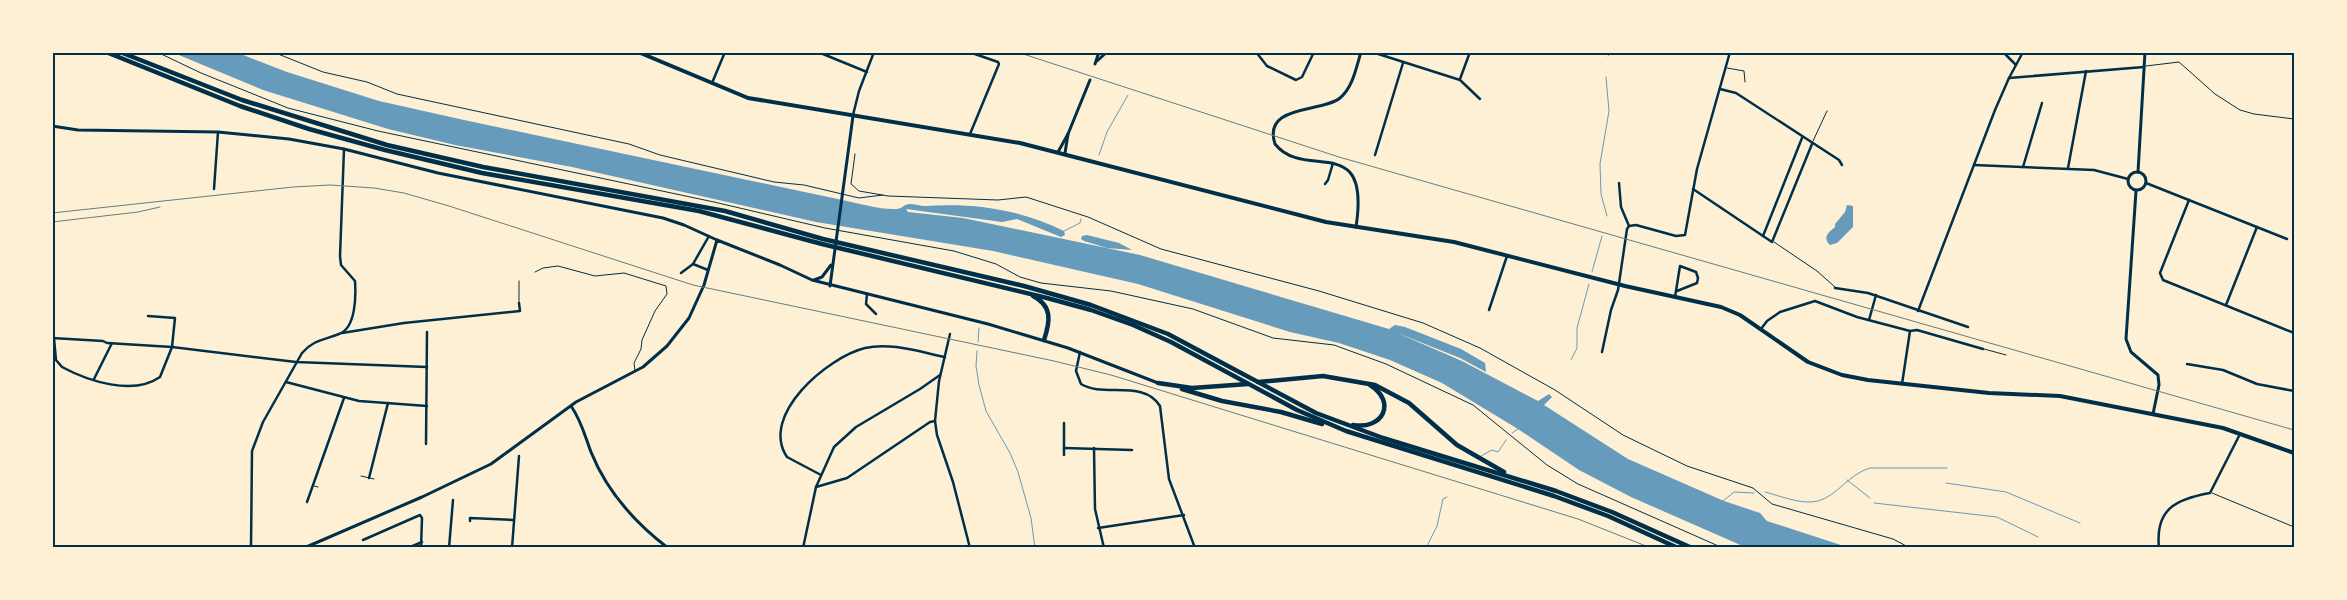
<svg xmlns="http://www.w3.org/2000/svg" width="2347" height="600" font-family="Inter,sans-serif">
	<rect width="100%" height="100%" fill="#fdf0d5"/>
	<g fill="#669bbc">
		<path d="M174 53H238L287 72 379 101 464 120 847 201C862 204 881 210 896 209 902 209 904 204 910 204 915 204 920 206 925 206 975 203 1019 209 1064 231L1065 235 1061 237 1017 219 1002 222 906 209 908 212 963 218 1140 255 1389 329 1395 325 1405 327 1461 349 1485 363 1486 372 1460 358 1395 332 1462 361 1538 401 1549 394 1552 397 1544 405 1628 459 1724 501 1760 513 1767 521 1847 547H1745L1631 497 1579 470 1518 429 1442 383 1390 360 1339 343 1290 332 1138 284 993 251 816 222 572 167 455 145 388 129 263 90Z"/>
		<path d="M1847 205 1853 206V227L1837 243 1830 245C1822 237 1829 232 1835 227V224L1845 212Z"/>
		<path d="M1087 235 1119 243 1132 250 1107 248 1084 241 1081 239 1082 236Z"/>
	</g>
	<g fill="none" stroke-linecap="round" stroke-linejoin="round">
		<g stroke="#669bbc" stroke-width="1">
			<path d="M1608 56 1611 52"/>
			<path d="M1606 77 1609 111 1600 164 1601 194 1607 216"/>
			<path d="M1099 155 1107 132 1128 95"/>
			<path d="M1064 231 1080 223 1081 219"/>
			<path d="M1592 272 1602 236"/>
			<path d="M978 342 979 328"/>
			<path d="M977 351 976 366 979 385 986 411 1010 453 1018 472 1031 518 1035 548"/>
			<path d="M1571 360 1577 348V328L1589 284"/>
			<path d="M1512 433 1518 429"/>
			<path d="M1481 456 1492 450 1498 452 1506 440"/>
			<path d="M1847 480 1870 498"/>
			<path d="M1946 483 2006 492 2080 523"/>
			<path d="M1765 492C1781 496 1801 505 1818 501 1837 496 1849 474 1870 468H1947"/>
			<path d="M1723 501 1734 492 1754 493"/>
			<path d="M1874 503 1997 517 2038 537"/>
			<path d="M1426 548 1437 526 1443 499 1447 497"/>
		</g>
		<g stroke="#003049" stroke-width="1">
			<path d="M157 52 201 73 288 108 378 131 714 202 825 228 954 251 996 264 1020 277 1041 283 1111 291 1193 309 1273 338 1334 345 1386 364 1473 405 1547 465 1578 484 1723 548"/>
			<path d="M273 52 323 72 367 82 397 94 629 144 660 155 774 182 804 185 859 198 883 195"/>
			<path d="M2146 66 2179 62 2215 94 2240 110 2254 114 2294 119"/>
			<path d="M1727 68 1744 71 1745 82"/>
			<path d="M1813 141 1827 111"/>
			<path d="M855 154 851 184 859 191 888 196 998 200 1026 197 1088 217 1161 249 1319 291 1423 323 1480 348 1555 390 1623 435 1687 466 1753 488 1772 504 1893 539 1910 548"/>
			<path d="M1774 242 1817 271 1835 287"/>
			<path d="M535 272 543 268 558 266 595 276 624 273 666 286 667 294 655 311 642 340 641 349 634 363 635 371"/>
			<path d="M519 303V281"/>
			<path d="M1984 349 2006 355"/>
			<path d="M361 476 374 479"/>
			<path d="M314 486 318 487"/>
			<path d="M2212 493 2294 527"/>
		</g>
		<g stroke="#003049" stroke-width="2.5">
			<path d="M818 52 867 72"/>
			<path d="M969 52 998 62 999 64 970 134"/>
			<path d="M1256 52 1267 66 1296 80 1302 77 1314 52"/>
			<path d="M1372 52 1460 80 1480 99"/>
			<path d="M2003 52 2016 65"/>
			<path d="M1225 53 1227 52"/>
			<path d="M2009 78 2144 67"/>
			<path d="M1460 79 1470 52"/>
			<path d="M712 83 725 52"/>
			<path d="M1720 89 1736 93 1839 160 1842 165"/>
			<path d="M853 115 859 91 874 52"/>
			<path d="M1375 155 1403 63"/>
			<path d="M1974 165 2094 170 2128 179"/>
			<path d="M2023 167 2042 103"/>
			<path d="M2068 168 2086 71"/>
			<path d="M1619 183 1621 207 1629 226"/>
			<path d="M2146 183 2287 239"/>
			<path d="M1325 184 1328 180 1333 163"/>
			<path d="M214 189 218 132"/>
			<path d="M1693 189 1772 242 1812 144"/>
			<path d="M2189 200 2160 273 2163 280 2294 333"/>
			<path d="M1763 236 1802 138"/>
			<path d="M693 264 708 270"/>
			<path d="M681 273 693 264 709 236"/>
			<path d="M1835 288 1868 293 1968 327"/>
			<path d="M867 294 866 304 876 314"/>
			<path d="M1675 297 1680 266 1696 272 1698 278 1697 283 1677 291"/>
			<path d="M2226 305 2257 227"/>
			<path d="M1489 310 1507 256"/>
			<path d="M1918 311 1995 110 2009 78 2023 52"/>
			<path d="M1869 320 1876 295"/>
			<path d="M1761 329 1767 321 1780 312 1815 301 1857 317 1910 331 1917 330 1983 349"/>
			<path d="M342 333 404 323 520 311 519 303"/>
			<path d="M950 334 939 381 935 421 937 435 953 482 970 548"/>
			<path d="M52 338 103 341 107 343 172 347 296 362 427 367"/>
			<path d="M54 338 56 360 62 367C88 381 133 396 160 377L172 347 175 318 148 316"/>
			<path d="M1080 352 1076 371 1081 384C1103 398 1144 379 1160 406L1169 479 1195 548"/>
			<path d="M1602 352 1611 310 1618 290 1627 229 1629 226 1636 225 1676 236 1685 235 1697 169 1730 52"/>
			<path d="M2187 364 2223 370 2257 384 2294 391"/>
			<path d="M94 379 112 343"/>
			<path d="M286 382 359 401 427 406"/>
			<path d="M1902 384 1910 331"/>
			<path d="M426 444 427 332"/>
			<path d="M1064 448 1132 450"/>
			<path d="M1094 448 1095 509 1104 548"/>
			<path d="M1064 455V423"/>
			<path d="M821 475 787 457C759 415 828 357 865 348 890 342 920 352 945 357"/>
			<path d="M369 478 388 403"/>
			<path d="M816 487 847 478 930 422 935 421"/>
			<path d="M307 502 344 398"/>
			<path d="M470 521V518L513 520"/>
			<path d="M1098 528 1184 515"/>
			<path d="M363 540 420 515 422 518 421 548"/>
			<path d="M336 546 337 548"/>
			<path d="M251 548 252 451 263 422 302 353C313 340 324 340 339 334 356 328 356 296 355 281L341 265 340 256 344 149"/>
			<path d="M408 548 422 542"/>
			<path d="M449 548 453 500"/>
			<path d="M512 548 519 456"/>
			<path d="M803 548 816 487 834 447 856 427 920 389 940 375"/>
			<path d="M2159 548C2155 509 2176 499 2210 493L2240 434"/>
		</g>
		<g stroke="#003049" stroke-width="3">
			<path d="M1097 61 1107 52"/>
			<path d="M1095 64 1099 52"/>
			<path d="M52 126 78 130 218 132 289 139 344 149 438 173 663 218 684 225 717 240"/>
			<path d="M1058 152 1068 134 1090 80"/>
			<path d="M1065 153 1068 134"/>
			<circle cx="2137" cy="181" r="9"/>
			<path d="M2138 172 2145 52"/>
			<path d="M2136 191 2126 339 2131 352 2158 375 2159 385 2153 414"/>
			<path d="M1356 227C1371 130 1305 182 1275 144 1262 104 1322 113 1340 98 1353 87 1356 68 1361 52"/>
			<path d="M571 406C581 420 585 436 591 452 607 492 634 522 668 548"/>
		</g>
		<g stroke="#003049" stroke-width="3">
			<path d="M814 280 822 277 831 265"/>
			<path d="M830 286 853 116"/>
			<path d="M304 548 422 497 491 464 576 402 643 367 667 346 689 318 704 285 717 240 780 265 812 280 988 324 1068 348 1158 383"/>
		</g>
		<path stroke="#003049" stroke-width="4" d="M638 52 748 98 1020 143 1326 222 1454 242 1625 286 1721 307 1740 315 1808 362 1842 375 1868 380 1989 393 2060 396 2223 428 2294 453"/>
		<g stroke="#003049" stroke-width="4.5">
			<path d="M106 52 240 106 309 129 385 150 482 173 699 211 822 244 1047 298 1091 310 1133 325 1171 342 1297 410 1346 431 1554 496 1608 516 1678 548"/>
			<path d="M120 52 242 100 387 145 483 167 725 211 823 239 1024 286 1091 305 1168 334 1316 413 1383 438 1556 491 1612 512 1692 548"/>
			<path d="M1033 296C1053 306 1050 322 1044 340"/>
			<path d="M1258 382 1323 376 1375 385 1409 403 1457 445 1504 472"/>
			<path d="M1158 383 1192 388 1248 384"/>
			<path d="M1182 389 1222 401 1281 412 1322 424"/>
			<path d="M1353 425C1383 430 1397 402 1370 385"/>
		</g>
		<g stroke="#657d81" stroke-width="1">
			<path d="M1017 52 1339 157 2294 430"/>
			<path d="M52 213 293 187 330 185 374 188 404 193 449 206 693 285 1054 361 1111 375 1578 519 1651 548"/>
			<path d="M52 222 138 212 160 207"/>
		</g>
	</g>
	<rect width="2347" height="600" fill="none" stroke="#fdf0d5" stroke-width="108"/>
	<rect x="54" y="54" width="2239" height="492" fill="none" stroke="#003049" stroke-width="2"/>
</svg>
